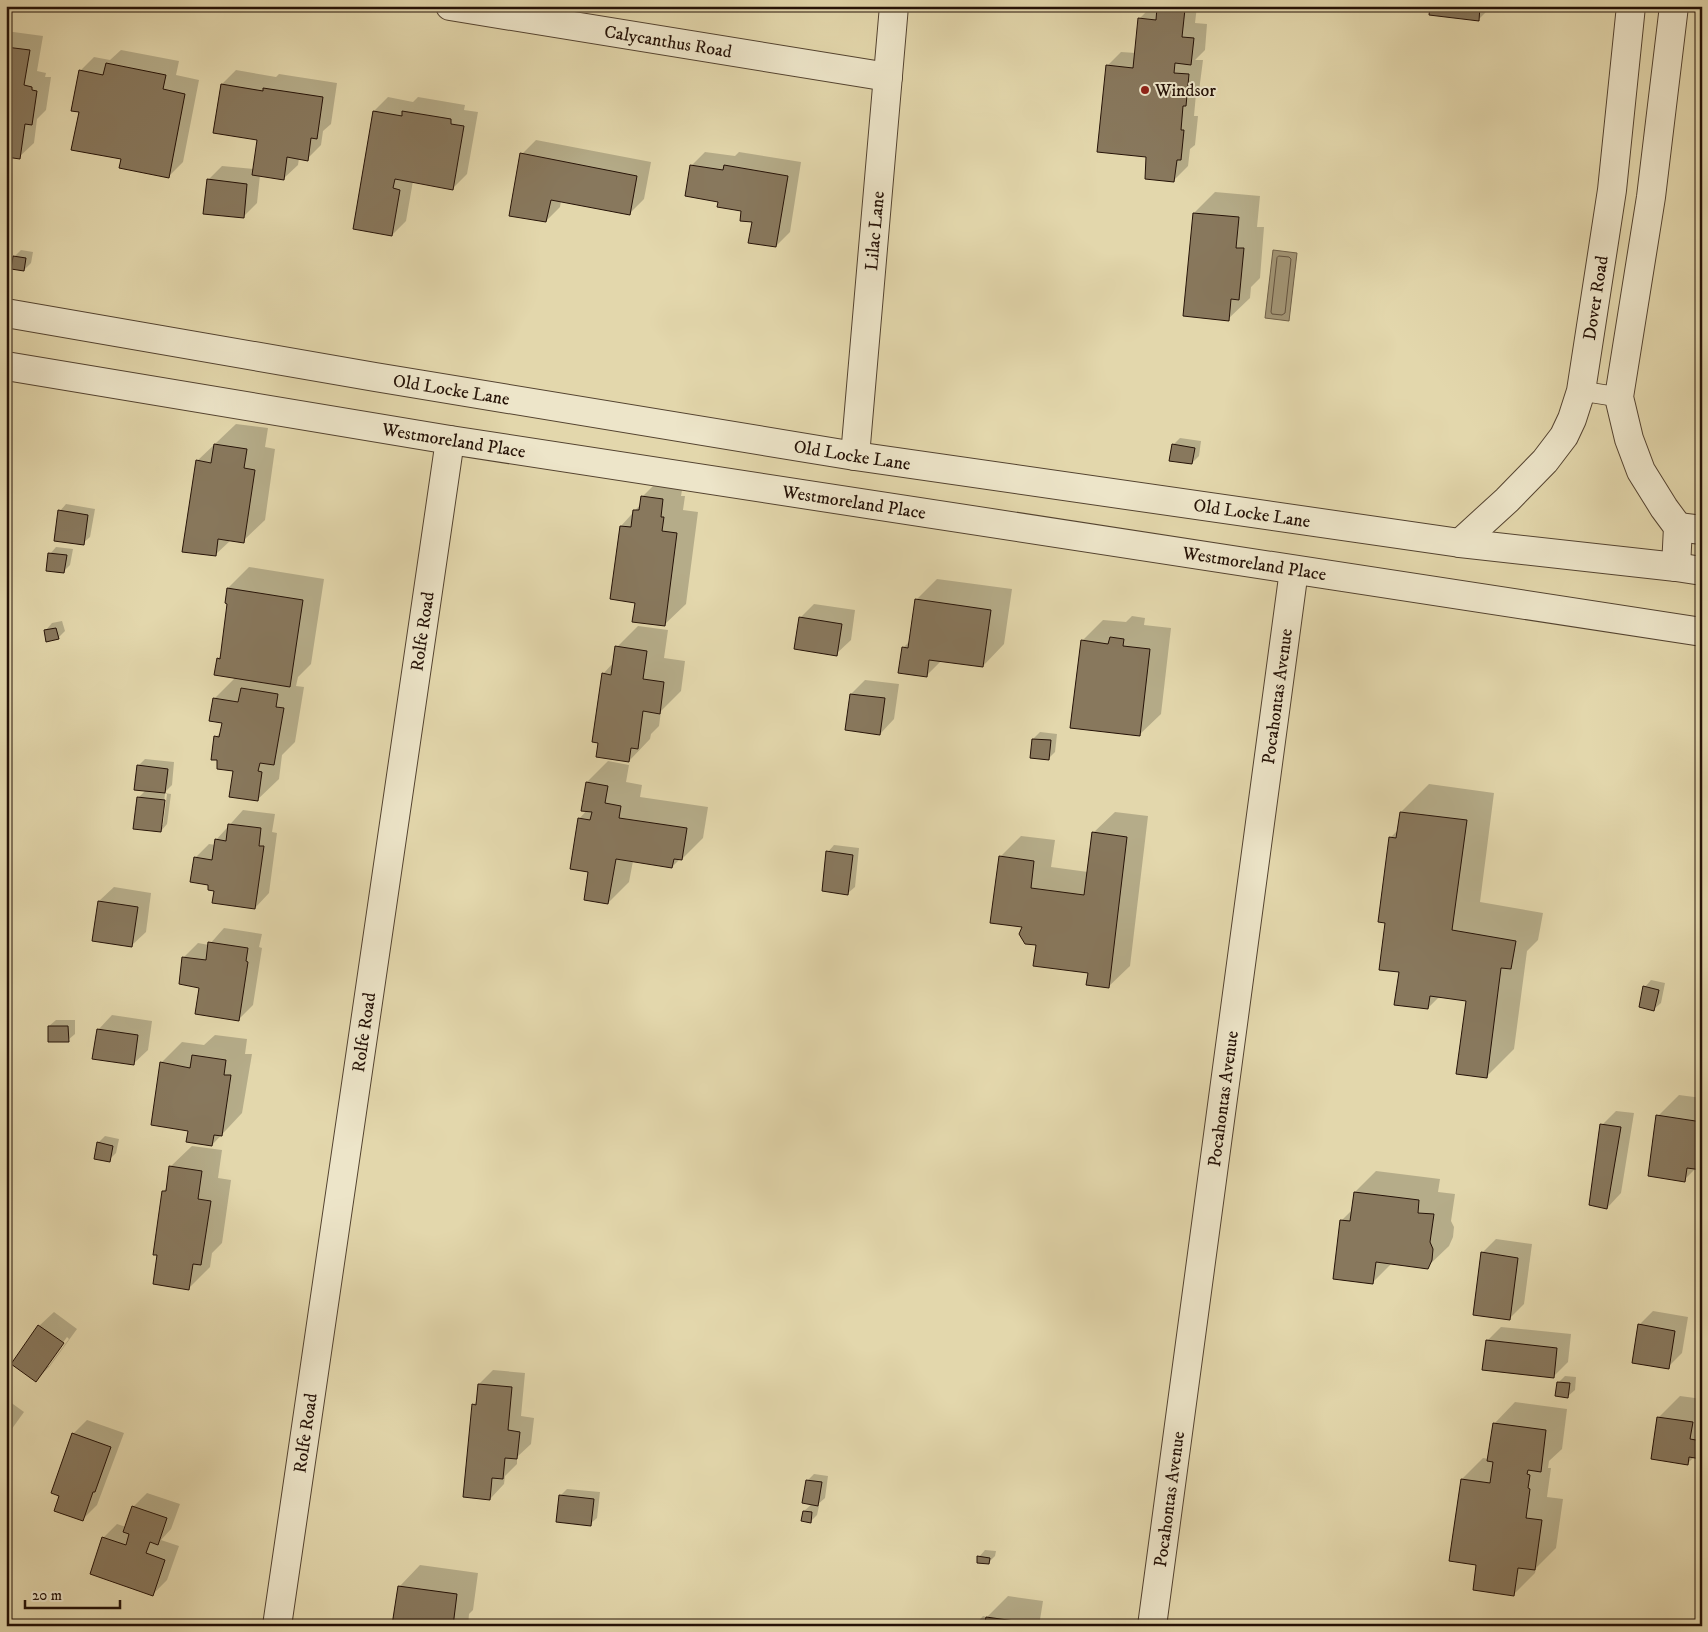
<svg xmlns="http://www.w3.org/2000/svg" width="1708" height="1632" font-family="'IM FELL DW Pica',serif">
	<rect width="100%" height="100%" fill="#e3d7ac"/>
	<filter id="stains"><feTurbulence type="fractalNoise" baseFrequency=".004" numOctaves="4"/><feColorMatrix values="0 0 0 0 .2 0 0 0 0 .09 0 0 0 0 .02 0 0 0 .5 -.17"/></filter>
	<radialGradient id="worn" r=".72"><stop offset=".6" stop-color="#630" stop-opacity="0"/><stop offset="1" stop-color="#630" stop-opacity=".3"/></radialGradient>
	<path fill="#a29474" stroke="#706048" d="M1273 250 1297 253 1289 321 1265 318Z"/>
	<g fill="#0003" fill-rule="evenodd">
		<path d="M1152 6H1197L1195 23 1207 24 1205 50 1195 60H1203L1199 91 1196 94 1194 116H1198L1195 145 1190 149 1188 166 1174 180 1148 156 1107 66 1121 52 1136 53 1139 19Z"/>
		<path d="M1431 6H1492L1478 20Z"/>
		<path d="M6 31 43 36 37 71 46 73 45 77H51L46 110 37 119 34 143 19 157 6 155Z"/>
		<path d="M121 50 179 61 176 75 199 80 183 162 169 176 122 158 80 71 94 57 110 60Z"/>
		<path d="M236 70 276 77 279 74 337 83 331 124 323 131 321 145 307 159 299 158 298 165 283 179 260 175 257 203 243 217 208 180 222 166 254 169 258 139 222 84Z"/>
		<path d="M388 97 413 102 418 97 465 105 464 110 478 112 467 174 453 188 413 181 406 221 392 235 374 111Z"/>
		<path d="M536 140 651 162 644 199 630 213 561 201 560 207 546 221 522 154Z"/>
		<path d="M705 152 735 156 739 152 801 162 790 232 776 246 743 210 720 201 691 166Z"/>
		<path d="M1215 192 1260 196 1257 227H1264L1260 278 1251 287 1250 298 1228 319 1194 213Z"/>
		<path d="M21 250 33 252 31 263 24 270 14 257Z"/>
		<path d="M236 424 268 428 265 447 275 449 265 520 243 541 231 540 215 555 197 461Z"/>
		<path d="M1180 438 1201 441 1199 456 1192 463 1173 445Z"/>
		<path d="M663 476 684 478 681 496H685L683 510 698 512 686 604 664 625 636 601 621 526 641 504 642 497Z"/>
		<path d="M66 504 95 509 90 537 83 543 60 511Z"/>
		<path d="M56 547 73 549 70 565 63 572 50 554Z"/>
		<path d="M249 567 324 579 311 664 298 677 296 686 304 687 295 742 282 755 279 779 257 800 235 770 216 737 222 731 223 722 214 699 236 677 218 659 221 655 229 603 228 588Z"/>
		<path d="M937 579 1012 589 1004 644 983 666 942 660 927 675 903 648 911 640 916 600Z"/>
		<path d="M814 604 855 610 851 640 836 654 800 618Z"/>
		<path d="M1132 616 1145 618 1144 625 1171 628 1161 714 1139 735 1082 641 1103 620 1126 622Z"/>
		<path d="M62 621 65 631 58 638 46 630 52 623Z"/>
		<path d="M638 626 668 630 664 658 685 661 681 691 661 711 659 726 651 734 650 739 629 761 603 674 614 662 617 647Z"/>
		<path d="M865 680 899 684 894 719 880 734 851 694Z"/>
		<path d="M1040 732 1057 734 1055 752 1048 759 1033 739Z"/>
		<path d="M145 759 174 762 172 785 164 793 171 794 167 824 161 831 139 797 146 790 138 766ZM165 794H167L163 825H161Z"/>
		<path d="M608 761 629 765 626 782 642 785 640 797 708 807 703 838 682 859H680L672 867 633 861 629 882 608 903 590 871 579 819 587 810V782Z"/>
		<path d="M1429 784 1494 793 1480 902 1543 913 1538 940 1527 951 1514 1049 1486 1077 1468 1000 1440 996 1428 1008 1400 971 1387 922 1390 838 1399 829 1401 812Z"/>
		<path d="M243 810 275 814 272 832 277 833 269 893 255 908 215 890 210 884 195 858 209 844 216 845V840Z"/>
		<path d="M1115 812 1148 816 1130 966 1108 987 1089 972 1037 944 1024 926 1000 857 1021 836 1055 840 1051 867 1088 872 1093 833Z"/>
		<path d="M834 845 859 848 855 887 848 893 828 852Z"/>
		<path d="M114 887 151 893 146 932 131 946 93 940 99 901Z"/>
		<path d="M224 928 262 934 259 947 262 948 253 1005 239 1019 184 957 198 943 209 945Z"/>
		<path d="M1651 980 1665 983 1661 1003 1654 1009 1645 987Z"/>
		<path d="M112 1015 152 1021 148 1050 133 1064 98 1030Z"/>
		<path d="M56 1020H75V1034L68 1040 49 1026Z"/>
		<path d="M215 1035 247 1039 245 1054H252L242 1113 212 1145 190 1130 161 1063 182 1042 204 1045Z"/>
		<path d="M1679 1095 1702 1098V1169L1696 1168 1684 1180 1658 1116Z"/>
		<path d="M1616 1111 1634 1113 1621 1193 1607 1208 1602 1125Z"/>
		<path d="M105 1136 119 1139 116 1153 109 1160 98 1143Z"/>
		<path d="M192 1146 222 1150 218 1178 231 1180 222 1243 212 1253 210 1267 189 1288 158 1254 163 1192 167 1187 170 1167Z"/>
		<path d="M1376 1171 1440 1179 1438 1192 1455 1194 1451 1221 1454 1227 1453 1237 1449 1246 1427 1267 1392 1263 1373 1282 1342 1220 1353 1209 1355 1192Z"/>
		<path d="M1496 1239 1532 1244 1524 1304 1510 1318 1482 1253Z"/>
		<path d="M1653 1311 1688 1317 1682 1353 1668 1367 1639 1325Z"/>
		<path d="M54 1312 77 1329 50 1366 36 1380 12 1363 39 1326ZM67 1337 69 1339 49 1366H46Z"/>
		<path d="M1501 1327 1571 1334 1568 1362 1554 1376 1487 1341Z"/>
		<path d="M493 1370 525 1373 521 1416 534 1418 531 1444 517 1457V1464L505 1476 504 1484 490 1499 473 1405 478 1400 479 1384Z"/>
		<path d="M1565 1376 1576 1377 1575 1390 1568 1396 1558 1383Z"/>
		<path d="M1680 1396 1702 1399V1458L1694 1457 1687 1464 1652 1458 1659 1417Z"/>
		<path d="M6 1399 24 1412 6 1437Z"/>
		<path d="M1515 1402 1567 1409 1562 1449 1549 1461 1548 1468H1551L1547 1497 1563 1499 1556 1548 1536 1568 1535 1573 1514 1594 1477 1564 1462 1479 1483 1458 1489 1459 1494 1424Z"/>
		<path d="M87 1420 124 1433 97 1505 83 1519 60 1495 73 1434Z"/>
		<path d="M814 1474 828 1476 825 1498 817 1505 819 1506 817 1515 811 1521 804 1511 812 1504 807 1481Z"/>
		<path d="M567 1489 600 1492 597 1518 590 1524 560 1496Z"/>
		<path d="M147 1493 180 1504 171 1529 161 1540 179 1546 167 1580 153 1594 103 1538 117 1524 126 1527 133 1507Z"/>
		<path d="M985 1550 996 1551 995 1556 988 1563 979 1557Z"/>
		<path d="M420 1565 478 1573 473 1610 469 1614 468 1626H406L399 1587Z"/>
		<path d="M1008 1596 1043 1601 1039 1626H974L983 1616 987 1617Z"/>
		<path d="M1702 1620V1626H1696Z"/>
	</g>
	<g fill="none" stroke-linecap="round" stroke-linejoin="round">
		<path stroke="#64533e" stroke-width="1" d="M1279 256 1289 257 1291 259 1285 313 1282 315 1272 314 1271 312 1277 258Z"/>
	</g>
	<g fill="#88785d" stroke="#251207">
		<path d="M1430 6H1480L1479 21 1429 15Z"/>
		<path d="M1157 7 1185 9 1182 37 1194 38 1191 65 1175 63 1174 73 1189 74 1186 106H1183L1181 130H1184L1181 160H1177L1174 182 1145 179 1146 157 1097 152 1106 65 1133 68 1138 18 1156 20Z"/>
		<path d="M6 47 30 50 24 85 32 87V90L37 91 32 125 25 124 20 159 6 157Z"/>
		<path d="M106 63 166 75 163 89 185 94 169 178 119 168 121 159 71 150 79 112 71 111 79 70 103 75Z"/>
		<path d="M221 84 263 91V88L323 97 317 139 311 138 308 161 287 157 284 180 252 175 257 140 213 133Z"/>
		<path d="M373 111 402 116V111L451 119V124L464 126 453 190 395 179 393 188 400 190 392 236 353 229Z"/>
		<path d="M520 153 637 176 630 215 551 200 546 222 509 216Z"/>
		<path d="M690 165 723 170 724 165 788 176 776 247 748 243 752 222 740 221 741 211 717 207 718 202 685 196Z"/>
		<path d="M207 179 247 184 244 218 203 214Z"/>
		<path d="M1193 213 1239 217 1236 248H1244L1239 300 1231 299 1229 321 1183 316Z"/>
		<path d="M13 256 26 258 24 271 11 269Z"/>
		<path d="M214 444 247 449 244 468 255 470 244 543 218 539 216 556 182 552 196 460 211 463Z"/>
		<path d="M1172 444 1195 448 1192 464 1169 461Z"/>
		<path d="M641 496 663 499 661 517H664L662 531 677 533 665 626 632 622 635 603 610 599 620 526 631 527 633 510H639Z"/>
		<path d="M58 510 88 515 84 545 54 541Z"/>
		<path d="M48 553 67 555 64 573 46 571Z"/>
		<path d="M227 588 303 600 290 687 214 675 217 658 220 659 227 604 225 603Z"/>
		<path d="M915 599 991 610 983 667 929 660 927 677 898 673 902 647 908 648Z"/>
		<path d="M799 617 842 624 837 656 794 649Z"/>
		<path d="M56 628 59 639 46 642 44 630Z"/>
		<path d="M1110 637 1124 639 1123 646 1150 649 1140 736 1070 728 1081 640 1108 644Z"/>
		<path d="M615 646 647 651 643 679 664 682 660 714 643 711 638 749 631 748 629 762 596 757 598 743 592 742 602 673 611 675Z"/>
		<path d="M241 688 278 694 276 707 284 708 274 765 260 763 258 771 262 772 258 801 229 797 233 771 217 769V760H211L214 736 219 737 222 723 209 721 213 698 238 702Z"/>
		<path d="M850 694 885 698 880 735 845 730Z"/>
		<path d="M1032 739 1051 740 1049 760 1030 758Z"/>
		<path d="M137 765 168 769 165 793 134 790Z"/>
		<path d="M586 782 608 786 605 803 621 806 619 818 687 828 682 860 674 859 672 868 616 859 608 904 584 900 588 872 570 869 578 818 590 820 592 812 581 811Z"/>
		<path d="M137 797 165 800 161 832 133 829Z"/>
		<path d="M1400 812 1467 820 1452 930 1516 941 1511 969 1501 968 1487 1078 1456 1074 1466 1001 1430 996 1428 1009 1394 1005 1399 972 1379 970 1385 923 1378 922 1389 837 1396 838Z"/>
		<path d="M228 824 261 828 259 846H264L255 909 212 903 214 891 208 890V885L190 882 194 857 212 860 215 839 226 841Z"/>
		<path d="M1092 832 1127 837 1109 988 1086 985 1088 973 1033 966 1036 945 1025 944 1019 934 1022 927 990 923 999 856 1034 861 1031 888 1084 895Z"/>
		<path d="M826 851 853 855 848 895 822 891Z"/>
		<path d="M98 901 138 907 132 947 92 941Z"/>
		<path d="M208 942 248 948 246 961 248 962 239 1021 195 1014 199 988 179 984 182 957 206 960Z"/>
		<path d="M1643 986 1659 990 1654 1011 1639 1007Z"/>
		<path d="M48 1026H68L69 1042H48Z"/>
		<path d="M97 1029 138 1035 134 1065 92 1059Z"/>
		<path d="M192 1055 226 1060 224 1075H231L222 1136 214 1135 212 1146 186 1142 188 1131 151 1125 160 1062 190 1068Z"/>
		<path d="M1656 1115 1702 1122V1170L1687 1168 1685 1182 1648 1176Z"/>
		<path d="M1600 1124 1621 1127 1607 1209 1589 1205Z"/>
		<path d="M97 1142 113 1146 110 1162 94 1159Z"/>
		<path d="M169 1166 202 1171 198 1199 211 1201 201 1265 193 1264 189 1290 153 1284 157 1255H153L162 1191H166Z"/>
		<path d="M1354 1192 1419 1200 1418 1213 1434 1214 1430 1242 1433 1249 1432 1260 1428 1269 1376 1262 1373 1284 1333 1279 1340 1220 1350 1221Z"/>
		<path d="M1481 1252 1518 1258 1510 1320 1473 1315Z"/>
		<path d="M1638 1324 1675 1331 1669 1369 1632 1363Z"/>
		<path d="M38 1325 64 1343 36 1382 11 1364Z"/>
		<path d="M1486 1340 1557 1348 1554 1378 1482 1370Z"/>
		<path d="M1557 1382 1570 1383 1568 1398 1555 1396Z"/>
		<path d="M478 1384 512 1387 508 1430 520 1432 517 1459 505 1458 503 1479 492 1478 490 1500 463 1497 472 1404 476 1405Z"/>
		<path d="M1657 1417 1693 1422 1690 1439 1702 1441V1463L1701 1459 1689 1457 1688 1465 1651 1459Z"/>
		<path d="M1493 1423 1546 1430 1541 1472 1528 1470 1527 1474 1530 1475 1528 1488 1530 1489 1526 1518 1542 1520 1535 1570 1518 1568 1514 1596 1473 1590 1476 1565 1449 1561 1461 1479 1490 1483 1493 1462 1487 1461Z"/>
		<path d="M72 1433 111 1447 95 1492H93L83 1521 54 1511 59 1496 51 1493Z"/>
		<path d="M806 1480 822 1482 818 1506 802 1503Z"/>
		<path d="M559 1495 594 1499 591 1526 556 1522Z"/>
		<path d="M132 1506 167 1518 158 1545 150 1542 146 1553 165 1560 153 1596 90 1574 102 1537 126 1545 129 1534 123 1532Z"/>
		<path d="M803 1511 812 1512 811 1523 801 1521Z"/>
		<path d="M977 1556 990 1558 989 1564 977 1563Z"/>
		<path d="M398 1586 457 1594 453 1626 392 1625Z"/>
		<path d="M986 1617 1022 1622V1626H984Z"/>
	</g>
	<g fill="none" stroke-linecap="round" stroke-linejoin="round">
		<defs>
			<path id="service" d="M1581 391 1619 397"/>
			<g id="minor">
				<path id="s1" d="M450 6 888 77"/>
				<path d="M1674 6 1651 197 1619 397 1629 439 1641 471 1664 508 1678 527 1676 567"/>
				<path id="s2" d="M6 313 375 377 855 456 1460 543 1676 567 1702 571"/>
				<path id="s3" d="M6 366 450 440 1702 632"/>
				<path id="s4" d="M855 456 894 6"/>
				<path d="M1678 527 1702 530"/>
				<path id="s5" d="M1460 543 1507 500 1545 461 1564 436 1572 419 1581 391 1612 190 1631 6"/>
				<path id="s6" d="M277 1626 450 440"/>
				<path id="s7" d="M1152 1626 1294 570"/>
			</g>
		</defs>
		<use href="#service" stroke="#544330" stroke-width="21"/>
		<use href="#minor" stroke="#544330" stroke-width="30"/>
		<use href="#service" stroke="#ede5c9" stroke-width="19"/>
		<use href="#minor" stroke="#ede5c9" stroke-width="28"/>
	</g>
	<circle fill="#8f2418" stroke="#ede5c9" stroke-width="2" cx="1145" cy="90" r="5"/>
	<g text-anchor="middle" stroke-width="4" stroke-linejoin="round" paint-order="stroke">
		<g font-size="18" fill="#251207" stroke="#ede5c9">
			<text dy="6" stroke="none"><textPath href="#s1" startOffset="221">Calycanthus Road</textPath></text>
			<text dy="6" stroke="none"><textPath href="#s4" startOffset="226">Lilac Lane</textPath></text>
			<text dy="6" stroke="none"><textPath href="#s5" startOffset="292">Dover Road</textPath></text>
			<text dy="6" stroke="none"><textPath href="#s2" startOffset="452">Old Locke Lane</textPath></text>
			<text dy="6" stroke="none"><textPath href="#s3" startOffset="454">Westmoreland Place</textPath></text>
			<text dy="6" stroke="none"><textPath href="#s2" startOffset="858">Old Locke Lane</textPath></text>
			<text dy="6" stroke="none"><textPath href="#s3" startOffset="859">Westmoreland Place</textPath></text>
			<text dy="6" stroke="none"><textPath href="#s2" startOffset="1262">Old Locke Lane</textPath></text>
			<text dy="6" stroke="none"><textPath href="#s3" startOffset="1264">Westmoreland Place</textPath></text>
			<text dy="6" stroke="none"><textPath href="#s6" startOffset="1005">Rolfe Road</textPath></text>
			<text dy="6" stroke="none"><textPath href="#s7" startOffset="938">Pocahontas Avenue</textPath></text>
			<text dy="6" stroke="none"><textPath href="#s6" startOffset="600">Rolfe Road</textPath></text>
			<text dy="6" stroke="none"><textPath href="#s7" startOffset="532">Pocahontas Avenue</textPath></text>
			<text dy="6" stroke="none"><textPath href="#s6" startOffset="195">Rolfe Road</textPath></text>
			<text dy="6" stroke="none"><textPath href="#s7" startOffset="128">Pocahontas Avenue</textPath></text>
		</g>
		<g font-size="18" fill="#251207" stroke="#ede5c9" text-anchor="start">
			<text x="1155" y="96">Windsor</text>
		</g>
	</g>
	<rect width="1708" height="1632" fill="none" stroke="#e3d7ac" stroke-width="25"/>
	<rect x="8" y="8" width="1693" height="1617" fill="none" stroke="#251207" stroke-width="2.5"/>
	<rect x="12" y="12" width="1683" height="1607" fill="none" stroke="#251207"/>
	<path d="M25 1600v8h95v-8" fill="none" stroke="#251207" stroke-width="2.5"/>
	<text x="32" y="1600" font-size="15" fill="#251207" stroke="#ede5c9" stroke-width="4" paint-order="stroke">20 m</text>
	<rect width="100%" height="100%" filter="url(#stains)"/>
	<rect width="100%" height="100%" fill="url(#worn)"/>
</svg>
